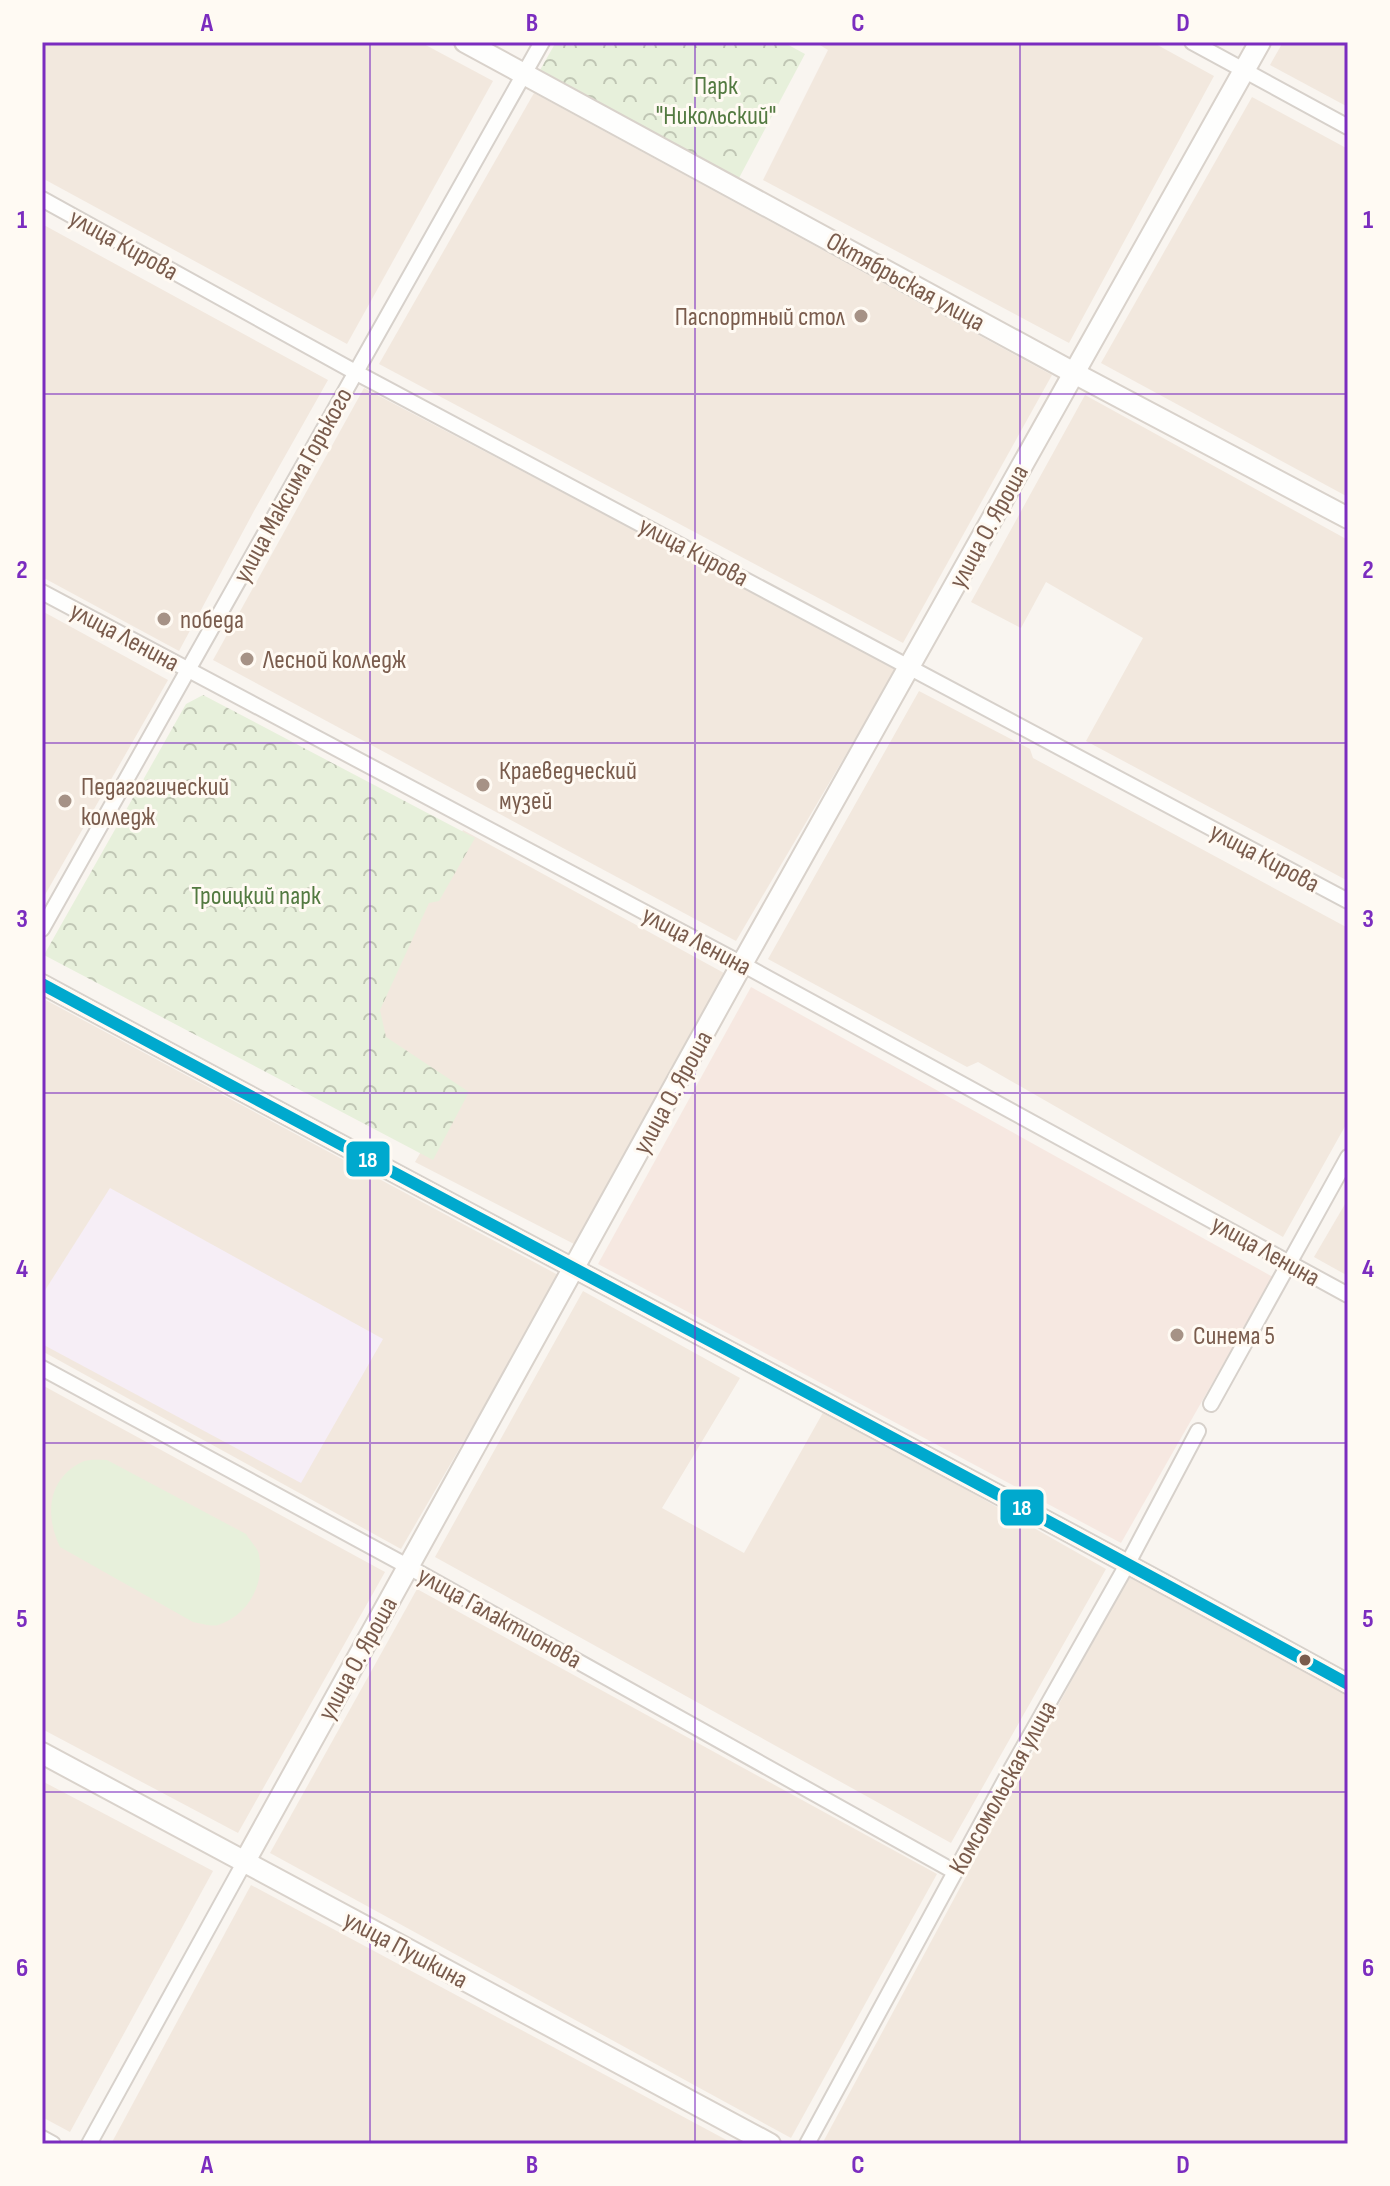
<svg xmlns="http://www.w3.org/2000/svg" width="1390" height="2186" font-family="'Sofia Sans Condensed',sans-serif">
	<defs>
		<pattern id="park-crowns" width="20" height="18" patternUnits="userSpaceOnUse" patternTransform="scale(2)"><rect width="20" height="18" fill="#e7f0db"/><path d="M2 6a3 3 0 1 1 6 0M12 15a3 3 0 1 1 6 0" fill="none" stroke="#c0c6b4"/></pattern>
	</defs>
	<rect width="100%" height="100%" fill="#f9f5f0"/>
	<g fill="#f2e8de">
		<path d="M42 42H420L493 81 347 344 42 178Z"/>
		<path d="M815 42H1152L1214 76 1069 343 763 180 828 50Z"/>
		<path d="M1283 42H1348V107L1270 65Z"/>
		<path d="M534 93 1052 375 903 643 379 364Z"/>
		<path d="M1252 97 1348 149V497L1101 363Z"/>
		<path d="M42 224 328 380 254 511 179 651 42 577Z"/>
		<path d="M364 388 897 668 736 941 213 660Z"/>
		<path d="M1085 395 1348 540V881L1086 741 1143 638 1046 582 1021 628 971 602Z"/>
		<path d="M42 611 168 680 42 900Z"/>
		<path d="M919 691 1030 749 1033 758 1348 928V1121L1283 1237 978 1062 967 1067 768 959Z"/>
		<path d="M463 830 724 973 576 1245 415 1162 454 1095 382 1050 370 1013Z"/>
		<path d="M42 998 560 1276 401 1549 42 1351Z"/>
		<path d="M1348 1199V1276L1314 1257Z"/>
		<path d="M583 1291 740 1378 662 1508 744 1553 825 1409 1106 1569 951 1843 435 1557Z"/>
		<path d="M42 1385 385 1572 238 1833 42 1729Z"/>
		<path d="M1130 1572 1348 1694V2144H822Z"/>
		<path d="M417 1589 937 1874 791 2138 270 1853Z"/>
		<path d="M42 1781 213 1871 70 2132 42 2117Z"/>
		<path d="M251 1885 734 2144H111Z"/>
	</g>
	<path fill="#f6e8e1" d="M751 987 1273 1277 1121 1543 598 1264Z"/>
	<path fill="#f6eef6" d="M110 1188 383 1339 301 1483 42 1344V1295Z"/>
	<path fill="#e7f0db" d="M107 1460 246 1534C250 1541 258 1548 259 1555 265 1585 247 1616 218 1625 211 1627 200 1623 193 1622L60 1547C45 1516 47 1479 82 1462 88 1459 99 1460 107 1460Z"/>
	<g fill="url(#park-crowns)">
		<path d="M556 42H783L805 54 739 178 540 70Z"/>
		<path d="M203 695 475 838 439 901 429 903 380 1010 386 1037 469 1092 433 1160 44 955 186 704Z"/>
	</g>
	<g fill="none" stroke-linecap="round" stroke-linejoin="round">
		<defs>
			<g id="minor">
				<path d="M1192 42 1348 127"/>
				<path d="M42 199 355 372 1348 901"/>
				<path d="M42 592 742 964 1348 1295"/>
				<path d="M42 929 542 42"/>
				<path d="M42 1368 407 1566 955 1872"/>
				<path d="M1211 1404 1348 1157"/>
				<path d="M42 2138 53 2144"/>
				<path d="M89 2144 244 1863"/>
				<path d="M807 2144 1010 1771 1128 1563 1198 1431"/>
			</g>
			<path id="tertiary" d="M42 984C476 1219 915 1446 1348 1684"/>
			<g id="secondary">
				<path d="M465 42 1074 373 1348 518"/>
				<path d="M42 1753 770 2144"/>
				<path d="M244 1863 742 964 1260 42"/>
			</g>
		</defs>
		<use href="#minor" stroke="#d7d1cb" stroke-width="18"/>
		<use href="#tertiary" stroke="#d7d1cb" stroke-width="22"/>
		<use href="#secondary" stroke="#d9d2cb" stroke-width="24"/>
		<use href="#minor" stroke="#fefefd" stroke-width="14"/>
		<use href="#tertiary" stroke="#fefefd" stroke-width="18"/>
		<use href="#secondary" stroke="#fefefd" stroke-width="20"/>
		<defs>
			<path id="bus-1" d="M42 984C476 1219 915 1446 1348 1684"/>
		</defs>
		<use href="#bus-1" stroke="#fffaf3" stroke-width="18"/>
		<use href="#bus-1" stroke="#00a9ce" stroke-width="12"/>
	</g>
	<path fill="none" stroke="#7b2cbf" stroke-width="2" stroke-opacity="0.55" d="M370 42V2144M695 42V2144M1020 42V2144M42 394H1348M42 743H1348M42 1093H1348M42 1443H1348M42 1792H1348"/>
	<g fill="#a69286" stroke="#fffaf3" stroke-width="3">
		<circle cx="861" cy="316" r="8"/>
		<circle cx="164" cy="619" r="8"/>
		<circle cx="247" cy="659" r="8"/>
		<circle cx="483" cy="785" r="8"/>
		<circle cx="65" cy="801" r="8"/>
		<circle cx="1177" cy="1335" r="8"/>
	</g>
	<circle fill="#7a5c4d" stroke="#fffaf3" stroke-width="3" cx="1305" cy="1660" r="7"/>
	<g text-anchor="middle" stroke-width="6" stroke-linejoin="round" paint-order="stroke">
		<g font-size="26" fill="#537a41" stroke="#fffaf3">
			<text x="716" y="94">Парк<tspan x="716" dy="30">"Никольский"</tspan></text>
			<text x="256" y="904">Троицкий парк</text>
		</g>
		<g font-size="26" fill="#7a5c4d" stroke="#fffaf3">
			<text transform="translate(124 244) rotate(29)" y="9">улица Кирова</text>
			<text transform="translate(906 281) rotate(29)" y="9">Октябрьская улица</text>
			<text transform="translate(292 485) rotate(-61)" y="9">улица Максима Горького</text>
			<text transform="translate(988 526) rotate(-61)" y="9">улица О. Яроша</text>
			<text transform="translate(694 551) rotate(28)" y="9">улица Кирова</text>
			<text transform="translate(125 636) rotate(28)" y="9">улица Ленина</text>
			<text transform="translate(1265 857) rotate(28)" y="9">улица Кирова</text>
			<text transform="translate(697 940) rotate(28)" y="9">улица Ленина</text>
			<text transform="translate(672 1092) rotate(-61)" y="9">улица О. Яроша</text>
			<text transform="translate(1266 1250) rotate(29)" y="9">улица Ленина</text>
			<text transform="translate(500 1617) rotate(29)" y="9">улица Галактионова</text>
			<text transform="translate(357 1658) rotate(-61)" y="9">улица О. Яроша</text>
			<text transform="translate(1002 1787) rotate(-61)" y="9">Комсомольская улица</text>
			<text transform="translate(406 1949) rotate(28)" y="9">улица Пушкина</text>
		</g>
		<g font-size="26" fill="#7a5c4d" stroke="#fffaf3" text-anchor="start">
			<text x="845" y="325" text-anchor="end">Паспортный стол</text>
			<text x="180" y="628">победа</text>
			<text x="263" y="668">Лесной колледж</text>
			<text x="499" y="779">Краеведческий<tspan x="499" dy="30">музей</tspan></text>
			<text x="81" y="795">Педагогический<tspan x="81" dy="30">колледж</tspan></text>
			<text x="1193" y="1344">Синема 5</text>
		</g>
	</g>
	<g stroke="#fffaf3" stroke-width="3">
		<rect x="345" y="1140" width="46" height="38" rx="8" fill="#00a9ce"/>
		<rect x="999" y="1488" width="46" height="39" rx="8" fill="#00a9ce"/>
	</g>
	<g font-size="22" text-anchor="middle" font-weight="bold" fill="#fff">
		<text x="368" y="1167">18</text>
		<text x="1022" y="1515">18</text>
	</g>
	<rect width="1390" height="2186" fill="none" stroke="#fffaf3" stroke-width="88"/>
	<rect x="44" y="44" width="1302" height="2098" fill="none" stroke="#7b2cbf" stroke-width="3"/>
	<g font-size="26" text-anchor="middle" font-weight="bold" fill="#7b2cbf">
		<text x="207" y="31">A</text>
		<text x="532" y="31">B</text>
		<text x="858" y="31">C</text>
		<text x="1183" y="31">D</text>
		<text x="22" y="228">1</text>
		<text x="1368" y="228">1</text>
		<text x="22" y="578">2</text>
		<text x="1368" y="578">2</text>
		<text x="22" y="927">3</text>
		<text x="1368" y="927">3</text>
		<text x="22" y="1277">4</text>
		<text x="1368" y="1277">4</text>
		<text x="22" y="1627">5</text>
		<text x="1368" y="1627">5</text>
		<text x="22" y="1976">6</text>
		<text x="1368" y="1976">6</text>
		<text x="207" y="2173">A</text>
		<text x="532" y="2173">B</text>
		<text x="858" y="2173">C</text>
		<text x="1183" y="2173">D</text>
	</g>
</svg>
